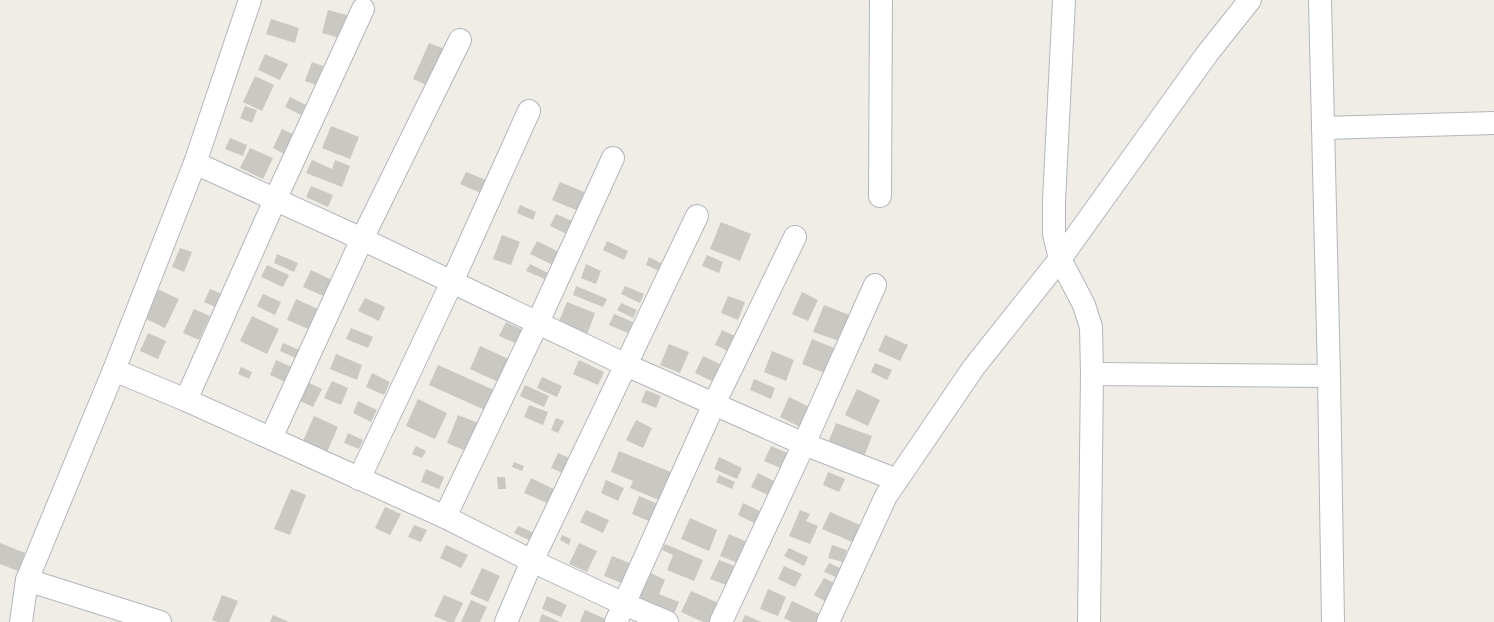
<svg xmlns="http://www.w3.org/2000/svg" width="1494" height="622" font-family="'DM Sans',sans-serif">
	<rect width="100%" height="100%" fill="#efede6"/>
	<g fill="#cac8c3">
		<path d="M328 10 350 16 343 39 322 33Z"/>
		<path d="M271 19 299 28 295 43 266 34Z"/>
		<path d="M429 43 445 49 429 86 413 79Z"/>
		<path d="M265 54 288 64 280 80 258 70Z"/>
		<path d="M312 62 323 66 316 85 305 81Z"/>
		<path d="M255 76 274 85 262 111 243 102Z"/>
		<path d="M290 97 306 105 301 115 285 107Z"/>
		<path d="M245 106 257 110 252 123 240 118Z"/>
		<path d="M331 126 359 137 350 159 322 148Z"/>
		<path d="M282 129 295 135 286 155 273 148Z"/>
		<path d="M230 138 247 145 243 156 225 149Z"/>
		<path d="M250 148 273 158 263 179 240 168Z"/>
		<path d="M312 160 332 169 335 160 350 166 342 187 306 173Z"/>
		<path d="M466 172 489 181 483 194 460 184Z"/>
		<path d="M560 182 589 194 581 212 552 200Z"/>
		<path d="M311 186 333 195 328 207 306 197Z"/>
		<path d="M520 205 536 212 533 220 517 213Z"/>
		<path d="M556 214 577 223 571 236 550 226Z"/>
		<path d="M721 222 751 234 740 261 710 249Z"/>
		<path d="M502 235 520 242 511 265 493 259Z"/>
		<path d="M537 241 561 253 555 266 530 254Z"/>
		<path d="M607 241 628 251 624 260 603 250Z"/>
		<path d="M180 248 192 252 184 272 172 267Z"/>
		<path d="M277 254 298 263 294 272 274 263Z"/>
		<path d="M707 255 723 262 719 273 702 266Z"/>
		<path d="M649 257 663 264 659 271 646 265Z"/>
		<path d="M530 264 548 273 545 279 526 271Z"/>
		<path d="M586 264 601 271 596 284 581 278Z"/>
		<path d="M267 265 289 275 283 287 261 277Z"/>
		<path d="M311 270 336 282 328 298 303 287Z"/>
		<path d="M576 286 607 299 603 307 573 295Z"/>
		<path d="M625 286 644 294 640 303 621 294Z"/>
		<path d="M157 289 179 299 165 328 144 318Z"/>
		<path d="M210 289 222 294 215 307 204 302Z"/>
		<path d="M802 292 818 300 808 321 792 314Z"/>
		<path d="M263 294 281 302 275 315 257 306Z"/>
		<path d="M728 296 745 302 738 320 721 313Z"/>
		<path d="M365 298 385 307 379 321 358 311Z"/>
		<path d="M296 299 322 311 313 331 287 320Z"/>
		<path d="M567 302 595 313 586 337 557 326Z"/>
		<path d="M621 303 637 310 633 318 617 310Z"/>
		<path d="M824 305 852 316 842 342 813 332Z"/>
		<path d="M194 309 210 316 199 340 183 333Z"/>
		<path d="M614 314 633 322 628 333 609 325Z"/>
		<path d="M252 316 279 329 267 354 240 341Z"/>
		<path d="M506 322 527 332 520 345 499 336Z"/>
		<path d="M351 328 373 337 368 348 346 339Z"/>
		<path d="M722 330 737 337 730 352 715 345Z"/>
		<path d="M148 333 166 341 158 359 140 351Z"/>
		<path d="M885 335 908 345 900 361 878 351Z"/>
		<path d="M812 339 837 349 827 374 802 364Z"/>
		<path d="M283 343 304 352 300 360 280 351Z"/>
		<path d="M669 344 689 352 680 373 660 365Z"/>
		<path d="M480 346 518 363 507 386 470 369Z"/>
		<path d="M772 351 794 360 786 381 764 372Z"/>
		<path d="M336 354 362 365 357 380 330 369Z"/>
		<path d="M703 356 722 365 714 382 695 373Z"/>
		<path d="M276 360 292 367 285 382 270 375Z"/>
		<path d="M579 360 604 372 598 385 573 374Z"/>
		<path d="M875 363 892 370 887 380 871 372Z"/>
		<path d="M438 365 496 391 487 411 429 385Z"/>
		<path d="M241 367 252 372 249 379 238 374Z"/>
		<path d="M372 373 390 382 384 395 366 387Z"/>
		<path d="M542 377 562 386 557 397 537 388Z"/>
		<path d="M754 379 775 388 771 399 750 390Z"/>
		<path d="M305 381 322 389 313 407 296 399Z"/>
		<path d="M332 381 348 388 341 405 324 398Z"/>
		<path d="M525 385 549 396 544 407 520 396Z"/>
		<path d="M857 389 880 400 868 426 845 415Z"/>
		<path d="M646 390 661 396 656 408 641 402Z"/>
		<path d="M789 397 813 409 804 429 780 417Z"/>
		<path d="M418 399 447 413 435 439 406 426Z"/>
		<path d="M358 401 377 410 371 422 353 413Z"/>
		<path d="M529 405 548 412 543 425 524 417Z"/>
		<path d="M458 415 483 425 471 453 447 443Z"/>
		<path d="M314 416 338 427 327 452 303 441Z"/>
		<path d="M556 418 564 421 558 433 551 430Z"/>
		<path d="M636 420 652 428 643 448 626 440Z"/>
		<path d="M836 423 872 436 862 462 826 448Z"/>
		<path d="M348 433 363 440 359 449 344 443Z"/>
		<path d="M416 446 426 451 422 458 412 454Z"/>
		<path d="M771 446 792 455 785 470 764 461Z"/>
		<path d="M619 451 671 472 659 500 630 488 633 481 611 472Z"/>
		<path d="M558 453 569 458 563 473 551 468Z"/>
		<path d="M719 457 742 468 737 479 714 469Z"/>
		<path d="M514 462 524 466 522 471 512 467Z"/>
		<path d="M426 469 444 477 439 489 421 482Z"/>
		<path d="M828 472 845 479 839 492 823 485Z"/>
		<path d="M758 473 776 482 770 496 751 487Z"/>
		<path d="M719 475 735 482 732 489 716 482Z"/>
		<path d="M497 477H505L506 489H498Z"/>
		<path d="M531 478 558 491 552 505 524 493Z"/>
		<path d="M606 480 624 488 618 501 601 493Z"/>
		<path d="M291 489 306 495 290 535 274 529Z"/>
		<path d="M639 496 658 504 651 522 632 514Z"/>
		<path d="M743 503 764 513 758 525 738 515Z"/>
		<path d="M385 507 401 514 390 535 375 528Z"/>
		<path d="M586 510 609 520 603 533 580 522Z"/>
		<path d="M800 510 810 514 806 521 818 526 810 544 789 536Z"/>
		<path d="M830 512 865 527 857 544 822 529Z"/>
		<path d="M690 518 717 530 709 551 681 539Z"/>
		<path d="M414 525 427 530 421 542 408 537Z"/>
		<path d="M518 526 537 534 533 542 514 533Z"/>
		<path d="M729 534 747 542 738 563 720 556Z"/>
		<path d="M562 535 571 539 569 545 560 540Z"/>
		<path d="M0 543 25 553 18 571 0 564Z"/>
		<path d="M579 543 597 551 587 572 569 564Z"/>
		<path d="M665 544 703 560 694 581 667 570 673 555 662 550Z"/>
		<path d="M446 545 468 555 461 568 440 558Z"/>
		<path d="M832 545 847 550 843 562 828 558Z"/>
		<path d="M789 548 808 557 804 566 784 556Z"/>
		<path d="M612 556 632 564 624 584 604 576Z"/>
		<path d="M719 560 737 567 729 586 710 579Z"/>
		<path d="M829 563 842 569 838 578 824 572Z"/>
		<path d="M784 566 802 574 795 587 778 579Z"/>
		<path d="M482 568 500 576 488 602 470 594Z"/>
		<path d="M649 572 665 580 659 594 679 602 673 616 635 600Z"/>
		<path d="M824 578 839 585 830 604 814 595Z"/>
		<path d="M768 589 786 597 778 616 760 609Z"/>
		<path d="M691 591 723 605 715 622H703L681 612Z"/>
		<path d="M222 595 238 601 229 622H218L212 620Z"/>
		<path d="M444 595 463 603 454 622H448L434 616Z"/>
		<path d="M547 596 567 605 561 617 542 609Z"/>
		<path d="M471 600 487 607 480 622H461Z"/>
		<path d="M792 601 824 616 821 622H792L784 618Z"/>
		<path d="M585 610 608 620 607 622H580Z"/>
		<path d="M542 614 560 622H539Z"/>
		<path d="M273 615 289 622H270Z"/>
		<path d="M745 615 762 622H742Z"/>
	</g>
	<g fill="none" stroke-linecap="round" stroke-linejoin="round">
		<defs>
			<g id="street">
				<path d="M250 0 195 163 114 370 186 400 445 517 532 561 624 604 667 622"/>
				<path d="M1064 0 1054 201V234L1060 259 1084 305 1091 327 1092 374 1089 622"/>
				<path d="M1320 0 1329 376 1333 622"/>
				<path d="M1323 128 1494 123"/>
				<path d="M195 163 362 239 626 365 804 444 897 480"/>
				<path d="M880 196 881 0"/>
				<path d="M1092 374 1329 376"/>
				<path d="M186 400 275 200 363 9"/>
				<path d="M271 438 362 239 460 40"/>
				<path d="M359 479 452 282 529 111"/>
				<path d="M445 517 538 322 613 158"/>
				<path d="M27 580 160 622"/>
				<path d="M21 622 27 580 114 370"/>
				<path d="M506 622 532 561 697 216"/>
				<path d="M616 622 714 404 795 237"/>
				<path d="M721 622 804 444 875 285"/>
				<path d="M828 622 886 496 897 480 974 367 1060 259 1207 54 1250 0"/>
			</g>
		</defs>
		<use href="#street" stroke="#b3b6ba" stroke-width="24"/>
		<use href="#street" stroke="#fff" stroke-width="22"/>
	</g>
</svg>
